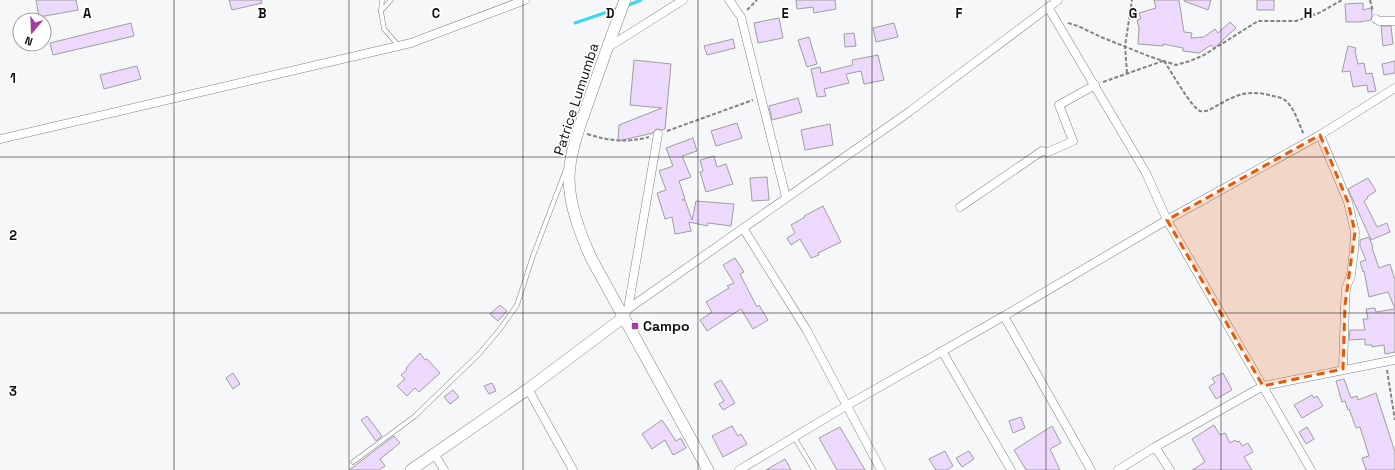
<svg xmlns="http://www.w3.org/2000/svg" width="1395" height="470" font-family="'Space Grotesk',sans-serif">
	<rect width="100%" height="100%" fill="#f6f7f8"/>
	<g fill="none" stroke-linecap="round" stroke-linejoin="round">
		<g stroke="#3ed6ed" stroke-width="3">
			<path d="M626 6 641 0"/>
			<path d="M575 23 619 8"/>
		</g>
	</g>
	<g fill="#edd9fb" stroke="#9e9e9f">
		<path d="M36 0H76L78 10 39 17Z"/>
		<path d="M229 0H261L262 3 232 10Z"/>
		<path d="M796 0H835L836 9 814 13 813 7 797 9Z"/>
		<path d="M1154 0H1179L1184 32 1192 33 1191 38 1204 37 1215 29 1218 33 1230 22 1236 28 1214 48 1211 45 1199 53 1183 51V48L1163 44V46L1138 44 1139 28 1137 20 1141 19 1139 13 1156 8Z"/>
		<path d="M1184 0H1211L1208 10 1184 1Z"/>
		<rect x="1257" y="0" width="17" height="10"/>
		<path d="M1363 3V10L1371 8 1372 15 1371 20 1360 22H1346L1345 4Z"/>
		<path d="M779 18 783 38 758 43 754 23Z"/>
		<path d="M131 23 134 36 53 55 50 43Z"/>
		<path d="M894 23 898 37 876 42 873 28Z"/>
		<path d="M1381 26H1391L1393 44 1383 46Z"/>
		<path d="M854 33 856 46 845 47 844 34Z"/>
		<path d="M809 37 817 64 807 67 798 40Z"/>
		<path d="M733 39 735 48 707 55 704 46Z"/>
		<path d="M1348 46 1356 48 1355 51 1358 64 1364 63 1366 74 1372 73 1376 91 1368 92 1367 85 1353 87 1350 71 1342 72Z"/>
		<path d="M878 55 884 80 864 84 861 71 846 74 849 83 824 89 826 96 817 97 811 69 820 67 821 73 853 65 852 60Z"/>
		<path d="M634 60 671 64 665 129 662 130 656 129 653 133 618 141 619 125 662 108 630 105Z"/>
		<path d="M1395 61V73L1384 75 1382 64Z"/>
		<path d="M137 66 141 79 104 89 100 75Z"/>
		<path d="M798 98 802 112 772 120 769 106Z"/>
		<path d="M737 123 742 138 716 146 711 131Z"/>
		<path d="M830 124 833 145 805 150 801 130Z"/>
		<path d="M693 138 697 151 682 156 691 177 679 181 685 199 682 200H685L692 220 696 201 734 204 731 226 708 223 707 226 689 222 691 231 675 234 672 217 665 219 657 193 666 190 659 171 673 166 666 148Z"/>
		<path d="M714 156 717 167 726 164 733 184 706 192 700 172 703 171 700 160Z"/>
		<path d="M767 177 769 200 752 201 750 178Z"/>
		<path d="M1368 178 1376 191 1367 197 1368 198 1364 201 1377 227 1387 223 1390 232 1371 240 1348 189Z"/>
		<path d="M823 206 841 242 818 253 819 255 811 258 800 239 791 245 787 238 795 233 791 225 805 217 804 216Z"/>
		<path d="M1369 237 1373 247 1372 248 1379 268 1390 264 1395 280V309L1388 292 1369 297 1364 271 1363 272 1360 262 1366 260 1360 246V240Z"/>
		<path d="M735 258 744 272 740 274 757 307 759 305 768 320 753 329 741 309 707 331 700 320 712 312 706 302 729 288 727 286 734 283 723 265Z"/>
		<path d="M500 305 507 311 498 321 490 314Z"/>
		<path d="M1375 308 1376 312 1395 309V352L1385 354 1384 345 1372 347V345H1365V339L1349 340 1350 330H1365L1363 319H1368L1366 309Z"/>
		<path d="M420 353 425 360 427 359 440 373 419 392 415 388 407 396 397 386 405 379 401 375 407 370 406 368Z"/>
		<path d="M233 373 240 384 233 389 226 378Z"/>
		<path d="M1223 373 1232 390 1216 399 1209 387 1215 383 1212 378Z"/>
		<path d="M1344 379 1351 398 1357 396 1358 400 1376 393 1395 452V470H1366L1362 458 1369 456 1360 427 1356 428 1349 409 1348 410 1345 401 1342 402 1336 381Z"/>
		<path d="M721 380 735 403 723 410 719 404 724 401 714 384Z"/>
		<path d="M492 383 496 391 489 394 484 386Z"/>
		<path d="M453 390 459 397 450 404 444 397Z"/>
		<path d="M1312 395 1314 398 1317 396 1323 406 1302 418 1294 405Z"/>
		<path d="M367 416 382 436 376 441 361 420Z"/>
		<path d="M1021 417 1025 428 1013 433 1009 421Z"/>
		<path d="M662 420 676 441 681 438 686 448 673 455 665 440 652 449 642 434Z"/>
		<path d="M1214 425 1220 435 1225 433 1230 443 1235 440 1237 442 1239 441 1242 446 1248 443 1253 452 1244 457 1252 470H1192L1205 462 1192 439Z"/>
		<path d="M732 426 738 436 741 434 747 444 723 457 712 436Z"/>
		<path d="M1052 426 1061 443 1050 449 1060 470H1026L1014 450Z"/>
		<path d="M840 427 865 470H837L819 438Z"/>
		<path d="M1307 427 1314 439 1306 444 1299 432Z"/>
		<path d="M394 436 400 443 380 459 385 466 379 470H349Z"/>
		<path d="M945 451 953 466 947 470H936L929 459Z"/>
		<path d="M969 451 974 459 962 467 956 458Z"/>
		<path d="M785 459 791 470H766Z"/>
	</g>
	<g fill="none" stroke-linecap="round" stroke-linejoin="round">
		<defs>
			<g id="lane">
				<path d="M382 0 381 11 384 29 399 46"/>
				<path d="M381 11 391 0"/>
				<path d="M794 437 814 470"/>
				<path d="M353 462 415 416 479 354 500 329 517 305 533 256 565 172"/>
			</g>
			<g id="street">
				<path d="M729 0 741 17 786 197"/>
				<path d="M1048 7 1146 173 1167 220 1311 470"/>
				<path d="M1376 19 1379 21H1395"/>
				<path d="M607 48 683 0"/>
				<path d="M1320 135 1348 202 1355 232 1354 250 1351 275 1346 288 1345 305 1343 369"/>
				<path d="M0 139 411 43 525 0"/>
				<path d="M960 207 1042 151 1048 152 1073 141 1059 105 1095 85"/>
				<path d="M743 228 806 329 881 470"/>
				<path d="M628 309 658 134"/>
				<path d="M1004 316 1091 470"/>
				<path d="M624 317 628 309 909 112 1058 0"/>
				<path d="M942 351 1011 470"/>
				<path d="M528 389 573 470"/>
				<path d="M1155 447 1170 470"/>
				<path d="M435 455 444 470"/>
				<path d="M739 470 846 406 1004 316 1167 220 1320 135 1395 88"/>
				<path d="M1118 470 1155 447 1263 386 1395 360"/>
			</g>
			<g id="secondary">
				<path d="M625 0C613 31 602 63 591 94 582 121 570 148 569 177 569 205 580 233 591 258L708 470"/>
				<path d="M411 470 528 389 624 317"/>
			</g>
		</defs>
		<use href="#lane" stroke="#808081" stroke-width="5"/>
		<use href="#street" stroke="#808081" stroke-width="9"/>
		<use href="#secondary" stroke="#808081" stroke-width="12"/>
		<g stroke="#838384" stroke-width="2" stroke-dasharray="4 2" stroke-linecap="butt">
			<path d="M1370 0 1373 12"/>
			<path d="M747 10 757 0"/>
			<path d="M1068 23 1078 26 1101 37 1151 57 1176 65 1190 61 1204 55 1258 21H1296L1319 13 1342 0"/>
			<path d="M1164 61C1171 71 1191 107 1200 111 1207 113 1214 107 1220 104 1239 93 1252 90 1273 96 1278 97 1284 98 1287 102 1295 110 1299 124 1304 135"/>
			<path d="M1127 73 1125 46 1132 0"/>
			<path d="M1103 82 1163 61"/>
			<path d="M667 131 753 100"/>
			<path d="M587 134C610 141 625 143 649 137"/>
			<path d="M1387 370 1395 420"/>
		</g>
		<use href="#lane" stroke="#fff" stroke-width="4"/>
		<use href="#street" stroke="#fff" stroke-width="8"/>
		<use href="#secondary" stroke="#fff" stroke-width="11"/>
	</g>
	<path fill="#e8590c" fill-opacity="0.2" stroke="#e8590c" stroke-width="3" stroke-dasharray="8 5" stroke-linejoin="round" d="M1320 135 1348 202 1355 232 1345 305 1343 369 1263 386 1167 220Z"/>
	<path fill="none" stroke="#101010" stroke-width="1" stroke-opacity="0.55" d="M174 0V470M349 0V470M523 0V470M698 0V470M872 0V470M1046 0V470M1221 0V470M0 157H1395M0 313H1395"/>
	<rect fill="#a43ea2" stroke="#fff" stroke-width="1.5" x="631" y="322" width="8" height="8" rx="2"/>
	<g text-anchor="middle" stroke-width="3.5" stroke-linejoin="round" paint-order="stroke">
		<g font-size="14" fill="#101010" stroke="#fff">
			<text transform="translate(576 99) rotate(-72)" y="5">Patrice Lumumba</text>
		</g>
		<g font-size="14" font-weight="bold" fill="#101010" stroke="#fff" text-anchor="start">
			<text x="643" y="331">Campo</text>
		</g>
	</g>
	<g font-size="13" text-anchor="middle" font-weight="bold" fill="#101010" stroke="#fff" stroke-width="3.5" stroke-linejoin="round" paint-order="stroke">
		<text x="87" y="18">A</text>
		<text x="262" y="18">B</text>
		<text x="436" y="18">C</text>
		<text x="610" y="18">D</text>
		<text x="785" y="18">E</text>
		<text x="959" y="18">F</text>
		<text x="1133" y="18">G</text>
		<text x="1308" y="18">H</text>
		<text x="13" y="83">1</text>
		<text x="13" y="240">2</text>
		<text x="13" y="396">3</text>
	</g>
	<g transform="translate(32 32) rotate(199)"><circle r="19" fill="#ffffff" stroke="#9f9f9f"/>
	<path d="M0-3L7 15L0 10L-7 15Z" fill="#a43ea2"/>
	<text y="-6" font-size="11" font-weight="bold" text-anchor="middle" fill="#101010">N</text>
	</g>
</svg>
